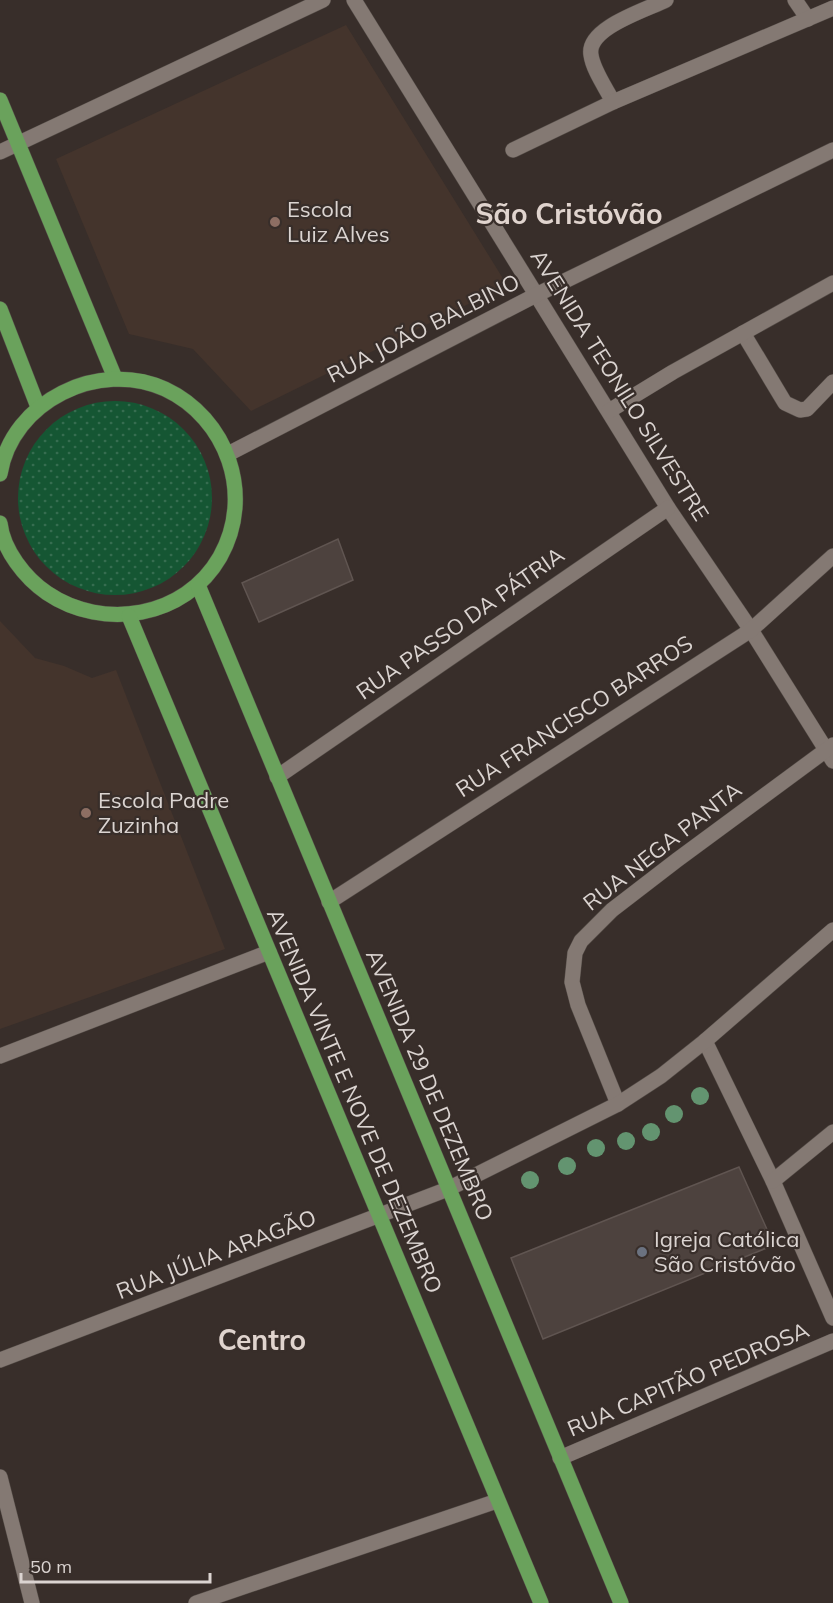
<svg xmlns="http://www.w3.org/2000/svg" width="833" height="1603" font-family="Mulish,sans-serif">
	<defs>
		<pattern id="grass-dots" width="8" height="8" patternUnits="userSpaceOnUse" patternTransform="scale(1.5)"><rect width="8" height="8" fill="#155633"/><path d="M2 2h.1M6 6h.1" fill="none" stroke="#366d50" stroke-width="1.8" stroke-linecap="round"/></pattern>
	</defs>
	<rect width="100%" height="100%" fill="#382e2a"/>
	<g fill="#44342c">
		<path d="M346 25 507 285 251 411 193 349 129 334 56 159Z"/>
		<path d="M0 621 35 658 64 666 92 678 116 670 225 949 0 1029Z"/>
	</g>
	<circle fill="url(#grass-dots)" cx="115" cy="498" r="97"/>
	<g fill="#4d423e" stroke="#605551" stroke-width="1.5">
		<path d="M338 539 353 580 259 622 242 583Z"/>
		<path d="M739 1167 774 1245 543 1339 511 1258Z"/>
	</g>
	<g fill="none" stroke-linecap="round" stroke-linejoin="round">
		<defs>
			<g id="minor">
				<path d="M354 0 668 508 751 630 833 761"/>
				<path d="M795 0 808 19"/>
				<path d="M613 102C606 88 593 70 591 55 586 28 646 10 666 0"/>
				<path d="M513 150 613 102 833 8"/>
				<path d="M0 152 323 0"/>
				<path d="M743 333 785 403 800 410 807 409 833 382"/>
				<path d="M609 411 673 372 833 283"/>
				<path d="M228 454 536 295 833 150"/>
				<path d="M277 777 668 508"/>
				<path d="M329 902 751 630 833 556"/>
				<path d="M705 1041 773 1181 833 1318"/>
				<path d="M0 1056 269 952"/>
				<path d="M618 1104 578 1005 572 982 575 953 581 941 612 910 677 860 833 745"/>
				<path d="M773 1181 833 1132"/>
				<path d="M0 1360 448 1189 618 1104 661 1076 705 1041 833 930"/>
				<path d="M560 1458 833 1341"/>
				<path d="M0 1477 32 1603"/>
				<path d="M196 1603 497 1501"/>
			</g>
			<g id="major">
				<path d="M0 100 115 378"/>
				<path d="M0 309 38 407"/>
				<path d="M0 474C12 401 99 359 165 389 227 418 255 495 220 557 185 618 103 631 47 593 25 578 3 550 0 523"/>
				<path d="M198 585 621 1603"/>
				<path d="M129 616 541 1603"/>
			</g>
		</defs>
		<use href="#minor" stroke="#544c47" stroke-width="16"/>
		<use href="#major" stroke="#544c47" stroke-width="16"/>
		<use href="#minor" stroke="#847973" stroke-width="15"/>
		<use href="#major" stroke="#6aa25c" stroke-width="15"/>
	</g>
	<g fill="#639470">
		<circle cx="700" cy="1096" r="9"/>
		<circle cx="674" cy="1114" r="9"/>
		<circle cx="651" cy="1132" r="9"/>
		<circle cx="626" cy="1141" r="9"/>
		<circle cx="596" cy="1148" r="9"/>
		<circle cx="567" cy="1166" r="9"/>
		<circle cx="530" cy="1180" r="9"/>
	</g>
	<g fill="#8d6e63" stroke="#382e2a" stroke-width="2">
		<circle cx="275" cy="222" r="6"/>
		<circle cx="86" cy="813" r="6"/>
	</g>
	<circle fill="#6b7280" stroke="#382e2a" stroke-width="2" cx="642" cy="1252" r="6"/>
	<g text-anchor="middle" stroke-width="4.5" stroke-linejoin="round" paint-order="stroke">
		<g font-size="22" fill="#dbd4d1" stroke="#382e2a" text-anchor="start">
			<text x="287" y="217">Escola<tspan x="287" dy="25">Luiz Alves</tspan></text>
			<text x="98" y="808">Escola Padre<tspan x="98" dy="25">Zuzinha</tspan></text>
			<text x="654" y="1247">Igreja Católica<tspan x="654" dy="25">São Cristóvão</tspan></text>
		</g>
		<g font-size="22" fill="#dbd4d1" stroke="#382e2a">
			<text transform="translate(423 328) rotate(-27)" y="8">RUA JOÃO BALBINO</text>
			<text transform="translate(620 385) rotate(58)" y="8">AVENIDA TEONILO SILVESTRE</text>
			<text transform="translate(460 623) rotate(-35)" y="8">RUA PASSO DA PÁTRIA</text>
			<text transform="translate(574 716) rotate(-33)" y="8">RUA FRANCISCO BARROS</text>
			<text transform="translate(662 846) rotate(-38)" y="8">RUA NEGA PANTA</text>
			<text transform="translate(430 1085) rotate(67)" y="8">AVENIDA 29 DE DEZEMBRO</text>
			<text transform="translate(355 1101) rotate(67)" y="8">AVENIDA VINTE E NOVE DE DEZEMBRO</text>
			<text transform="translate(216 1254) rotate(-21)" y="8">RUA JÚLIA ARAGÃO</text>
			<text transform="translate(688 1379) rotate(-23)" y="8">RUA CAPITÃO PEDROSA</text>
		</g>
		<g font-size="28" font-weight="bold" fill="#e0d4ce" stroke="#382e2a">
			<text x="569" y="224">São Cristóvão</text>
			<text x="262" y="1350">Centro</text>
		</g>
	</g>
	<path d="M21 1573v9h189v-9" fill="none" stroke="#dbd4d1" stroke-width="3"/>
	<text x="30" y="1573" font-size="18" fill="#dbd4d1" stroke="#382e2a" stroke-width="4.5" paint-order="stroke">50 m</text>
</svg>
